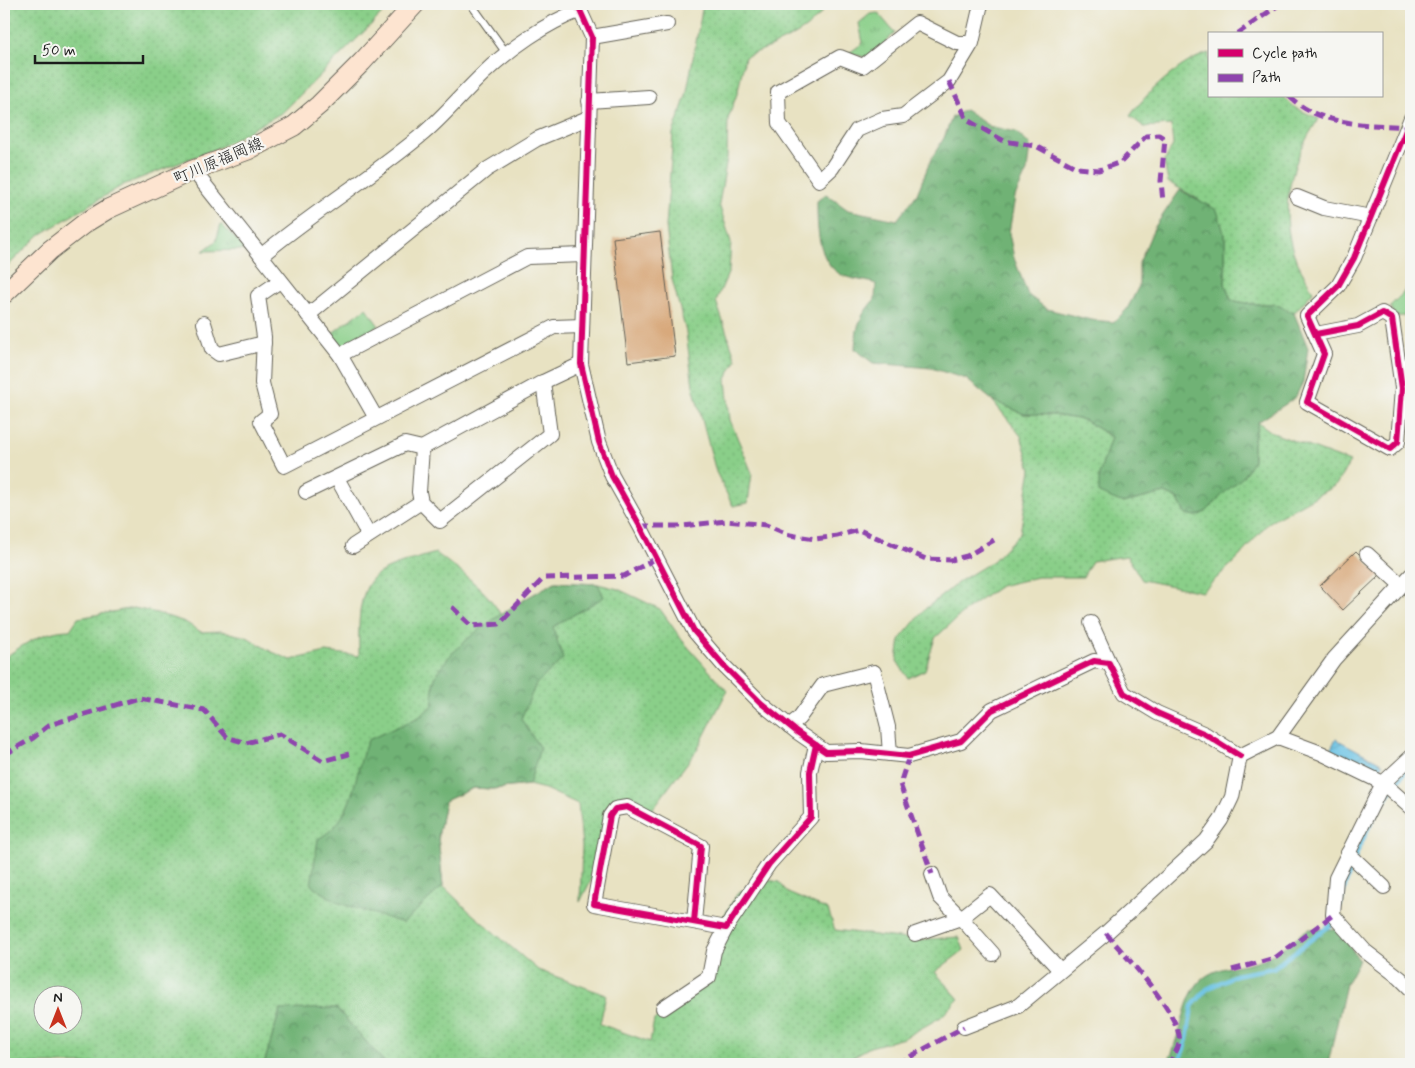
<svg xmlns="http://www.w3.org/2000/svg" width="1415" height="1068" font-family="Mynerve,'Klee One',sans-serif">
	<defs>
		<pattern id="grass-dots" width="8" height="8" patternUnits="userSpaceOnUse" patternTransform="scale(1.25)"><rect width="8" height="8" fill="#8acf89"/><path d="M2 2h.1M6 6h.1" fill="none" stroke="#76b176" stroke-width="1.8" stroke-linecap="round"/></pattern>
		<pattern id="forest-crowns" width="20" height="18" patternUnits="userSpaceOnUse" patternTransform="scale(1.25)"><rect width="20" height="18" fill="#6fb275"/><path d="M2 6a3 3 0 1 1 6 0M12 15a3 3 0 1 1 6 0" fill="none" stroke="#5a905f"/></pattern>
		<pattern id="park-tufts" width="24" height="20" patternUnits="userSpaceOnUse" patternTransform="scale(1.25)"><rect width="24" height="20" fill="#8acf89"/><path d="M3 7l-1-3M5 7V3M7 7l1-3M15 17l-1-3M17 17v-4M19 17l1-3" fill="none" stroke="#76b176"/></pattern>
		<pattern id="water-waves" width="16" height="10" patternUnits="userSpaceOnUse" patternTransform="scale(1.25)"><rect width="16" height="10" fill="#66c1e4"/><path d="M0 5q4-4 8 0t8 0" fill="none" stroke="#58a5c3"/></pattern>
	</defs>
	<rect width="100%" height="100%" fill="#f6f6f2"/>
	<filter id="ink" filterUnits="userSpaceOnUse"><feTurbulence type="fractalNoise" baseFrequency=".02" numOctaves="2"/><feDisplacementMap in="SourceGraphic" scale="10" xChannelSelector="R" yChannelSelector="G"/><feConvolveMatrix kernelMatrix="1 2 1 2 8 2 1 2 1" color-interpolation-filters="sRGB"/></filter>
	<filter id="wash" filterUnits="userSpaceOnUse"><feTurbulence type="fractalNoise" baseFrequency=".0096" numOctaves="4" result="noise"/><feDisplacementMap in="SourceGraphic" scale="20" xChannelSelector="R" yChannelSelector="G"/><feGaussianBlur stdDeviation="1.12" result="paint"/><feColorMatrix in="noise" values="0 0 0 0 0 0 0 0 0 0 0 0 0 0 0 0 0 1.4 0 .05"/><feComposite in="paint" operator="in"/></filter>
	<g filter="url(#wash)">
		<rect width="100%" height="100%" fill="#e8e2c2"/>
		<g fill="url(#grass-dots)" stroke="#537652" fill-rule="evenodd">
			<path d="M4 4H392L283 112 220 147 123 185 38 236 4 270Z"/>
			<path d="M703 4H826C815 32 771 46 745 57L738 91 728 119 727 158 719 204 731 242 729 271 716 301 736 360 726 379 730 420 752 473 748 503 733 506 716 472 693 386 686 332 672 279 666 226 673 133 686 96Z"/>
			<path d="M1209 53V96H1283L1294 107 1319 119C1292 155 1278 210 1294 254 1299 267 1307 279 1313 292L1294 313 1275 304H1250L1231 300 1225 284V236L1200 200 1168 182 1164 162 1173 145 1171 125 1144 127 1130 116C1146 93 1182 60 1209 53Z"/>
			<path d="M992 400 1024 414 1054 415 1084 420 1111 437 1106 455 1123 503 1165 493 1178 499 1185 514 1197 516 1207 511 1253 460V444L1258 422 1273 433 1350 462 1336 485 1268 523 1239 557 1202 592 1142 580 1127 556 1092 561 1083 577H1038L1000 586 966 610 935 638 925 670 908 678 897 661 900 639 925 609 960 581 993 561 1020 533 1031 469 1021 436Z"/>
			<path d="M436 553C460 572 486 588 501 615L555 582 598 584 618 589 660 609 682 640 727 691 697 750 651 811 623 803 606 808 598 866 580 902 582 846 578 804 545 789 529 785 492 789 473 788 445 801 438 837 443 886 470 912 538 970 606 995 600 1024 650 1042 654 1020 684 1000 707 969 708 943 737 894 764 879 779 882 788 893 828 910 835 930 915 940 959 937 964 950 935 972 959 999 941 1017 904 1038 870 1047 841 1064H386L336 1008 280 1011 264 1064H4V658C24 644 45 630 70 630L78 618 134 608 157 613 185 622 201 632 221 631 247 637 270 651 291 660 326 652 359 656C359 631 356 596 374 577 384 567 422 557 436 553ZM42 996H72V1026H42Z"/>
		</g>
		<g fill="url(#forest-crowns)" stroke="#466748">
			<path d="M965 110 989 126 1016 132 1030 145 1027 171 1015 197 1009 233 1014 258 1028 295 1047 309 1091 320 1114 322 1127 309 1139 286V263L1154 228 1180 190 1217 210 1225 236V284L1231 300 1250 304H1275L1294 313 1308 348 1303 382 1295 398 1258 422 1253 444V460L1243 477 1223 494 1207 511 1197 516 1185 514 1178 499 1165 493 1123 503 1099 493V475L1111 437 1084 420 1054 415 1024 414 992 400 966 379 931 368 873 363 855 349C856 326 860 315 875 299L876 284C866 280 852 280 842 275 817 263 817 225 817 201L826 194 848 210 897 220 917 194 931 159 944 138 952 117Z"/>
			<path d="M555 582 598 584 604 597 553 627 563 659 536 684 521 719 540 748 529 785 492 789 473 788 445 801 438 837 443 886 403 923 339 903 311 885 318 839C357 818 352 776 368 740L419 717 433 705C433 697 432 686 435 678 451 641 520 601 555 582Z"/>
			<path d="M1308 929H1339L1359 960 1346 984 1328 1064H1166C1182 1040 1181 1009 1194 989 1209 964 1239 968 1263 959 1278 953 1294 938 1308 929Z"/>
			<path d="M336 1008 386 1064H264L280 1010Z"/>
		</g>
		<g fill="url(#park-tufts)" stroke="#537652">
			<path d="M878 13 895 33 868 58 849 53 863 43 859 23 870 14Z"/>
			<path d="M221 224 246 250 203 251 216 241Z"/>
			<path d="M1411 279V315L1395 317 1390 306 1403 293Z"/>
			<path d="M366 308 379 326 342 347 331 334Z"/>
		</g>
		<path fill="url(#water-waves)" stroke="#416e80" d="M1336 739 1383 764 1377 775 1330 750Z"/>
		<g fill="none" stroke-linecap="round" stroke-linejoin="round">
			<g stroke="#66c1e4" stroke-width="4.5">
				<path d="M1340 906C1351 858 1377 801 1411 766"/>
				<path d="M1179 1064 1187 1039 1192 1006 1207 989 1235 975 1273 968 1336 921"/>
			</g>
		</g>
		<g id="blocks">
			<g fill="#d8a97c">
				<path d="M660 232 675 356 628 362 613 238Z"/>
				<path d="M1356 551 1380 575 1343 610 1320 586Z"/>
			</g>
		</g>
	</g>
	<g filter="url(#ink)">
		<use href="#blocks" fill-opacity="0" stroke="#636156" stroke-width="1"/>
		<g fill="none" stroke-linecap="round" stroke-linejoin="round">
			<defs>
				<path id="service" d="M471 4 507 54"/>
				<g id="minor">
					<path d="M577 4 592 37 581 364 599 442 612 476 640 526 694 631 724 666 761 703 797 732 826 752 861 751 909 756 961 741 992 710 1094 661 1109 663 1124 693 1157 713 1205 734 1240 756"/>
					<path d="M592 37 667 24"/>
					<path d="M972 43H957L917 23 863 66 840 57 778 92 779 123 819 180 832 168 857 130 882 119 903 116 949 81 972 43 981 4"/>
					<path d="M589 101 649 97"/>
					<path d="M193 170 340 355 527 257 584 255"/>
					<path d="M1297 197 1324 208 1371 217"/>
					<path d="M261 256C313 212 372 177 424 133 445 115 463 93 483 74 510 48 546 23 581 10"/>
					<path d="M280 281 258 296 264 337 262 383 270 414 261 421 284 466 554 327 582 326"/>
					<path d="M308 315 486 170 537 139 588 118"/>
					<path d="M204 323 212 349 219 354 264 343"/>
					<path d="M1316 334 1358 326 1382 313 1392 319 1402 388 1398 442 1390 449 1307 402 1324 354 1307 316 1338 286 1354 258 1411 118"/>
					<path d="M340 355 376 418"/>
					<path d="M422 448 419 492 421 502 440 521 550 434 543 382"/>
					<path d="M337 478 368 534"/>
					<path d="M306 492 405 444 422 448 543 382 581 364"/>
					<path d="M353 546 421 502"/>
					<path d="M1367 554 1401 585"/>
					<path d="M1091 623 1109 663"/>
					<path d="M789 726 799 718 823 685 874 672 888 727 890 754"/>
					<path d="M1278 737 1321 753 1383 783 1411 757"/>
					<path d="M1240 756 1278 737 1334 659 1411 575"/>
					<path d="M1411 808 1383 783 1336 878 1333 915 1365 951 1400 978 1411 989"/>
					<path d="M1348 853 1384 887"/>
					<path d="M694 922 701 846 627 807 615 809 610 816 594 904 726 928 769 864 811 817 810 772 816 745"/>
					<path d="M915 934 961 918 940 897 932 874"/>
					<path d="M993 954 961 918 990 895 1060 970"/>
					<path d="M663 1008 709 977 714 951 726 928"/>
					<path d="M964 1027 1018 1006 1106 933 1206 841 1221 820 1232 797 1240 756"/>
				</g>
				<path id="secondary" d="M4 294 50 250 85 223 108 209 193 170 248 150 294 126 319 105 362 62 415 4"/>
			</defs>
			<use href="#service" stroke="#636156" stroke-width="9"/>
			<use href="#minor" stroke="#636156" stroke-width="16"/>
			<use href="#secondary" stroke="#636156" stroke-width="21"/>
			<use href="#service" stroke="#fff" stroke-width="7"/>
			<use href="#minor" stroke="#fff" stroke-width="14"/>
			<use href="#secondary" stroke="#fde4d0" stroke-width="19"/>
			<g stroke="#8e44ad" stroke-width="5" stroke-dasharray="10 5" stroke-linecap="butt">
				<path d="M1237 34 1280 4"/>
				<path d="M949 81 967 120 1004 141 1036 146 1077 168 1099 170 1121 162 1146 136 1159 135 1165 139 1161 181 1163 202"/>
				<path d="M1289 96C1320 127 1367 124 1407 127"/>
				<path d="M640 526H683L726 521 766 525 790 535 815 539 837 536 859 530 926 559 951 560 967 556 994 540"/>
				<path d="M452 607 472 626 499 624 544 578 624 576 657 558"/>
				<path d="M4 755 33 738 49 725 139 698 204 710 227 737 246 743 280 734 323 761 349 754"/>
				<path d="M909 756 900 784 932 874"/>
				<path d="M1106 933C1123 954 1185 1018 1179 1043 1178 1050 1172 1058 1169 1064"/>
				<path d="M1232 970 1275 958 1333 915"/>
				<path d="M897 1064 964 1027"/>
			</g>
			<defs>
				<g id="cycleway">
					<path d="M577 4 592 37 581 364 599 442 612 476 640 526 694 631 724 666 761 703 797 732 826 752 861 751 909 756 961 741 992 710 1094 661 1109 663 1124 693 1157 713 1205 734 1240 756"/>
					<path d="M1316 334 1358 326 1382 313 1392 319 1402 388 1398 442 1390 449 1307 402 1324 354 1307 316 1338 286 1354 258 1411 118"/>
					<path d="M694 922 701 846 627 807 615 809 610 816 594 904 726 928 769 864 811 817 810 772 816 745"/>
				</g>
			</defs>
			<use href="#cycleway" stroke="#f6f6f2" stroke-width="9"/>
			<use href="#cycleway" stroke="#d6006c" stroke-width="6"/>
		</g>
	</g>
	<g text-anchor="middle" stroke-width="4.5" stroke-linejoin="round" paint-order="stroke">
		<g font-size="16" fill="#1c1c1c" stroke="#f6f6f2">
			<text transform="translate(218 160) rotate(-23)" y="6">町川原福岡線</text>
		</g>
	</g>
	<rect width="1415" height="1068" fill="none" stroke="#f6f6f2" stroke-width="20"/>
	<rect x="1208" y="32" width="175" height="65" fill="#f6f6f2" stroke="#9f9f9c"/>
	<rect x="1218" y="49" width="25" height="8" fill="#d6006c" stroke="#9f9f9c"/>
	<text x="1252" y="58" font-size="15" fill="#1c1c1c">Cycle path</text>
	<rect x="1218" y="74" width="25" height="8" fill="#8e44ad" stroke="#9f9f9c"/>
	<text x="1252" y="82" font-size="15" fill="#1c1c1c">Path</text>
	<g transform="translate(58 1010)"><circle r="24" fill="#f6f6f2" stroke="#9f9f9c"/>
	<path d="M0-4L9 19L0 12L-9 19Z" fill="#c8321e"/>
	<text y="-8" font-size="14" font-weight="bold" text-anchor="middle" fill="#1c1c1c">N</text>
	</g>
	<path d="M35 55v8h108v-8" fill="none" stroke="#1c1c1c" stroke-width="2.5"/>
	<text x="42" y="55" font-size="15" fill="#1c1c1c" stroke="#f6f6f2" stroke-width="4" paint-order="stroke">50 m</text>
</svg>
